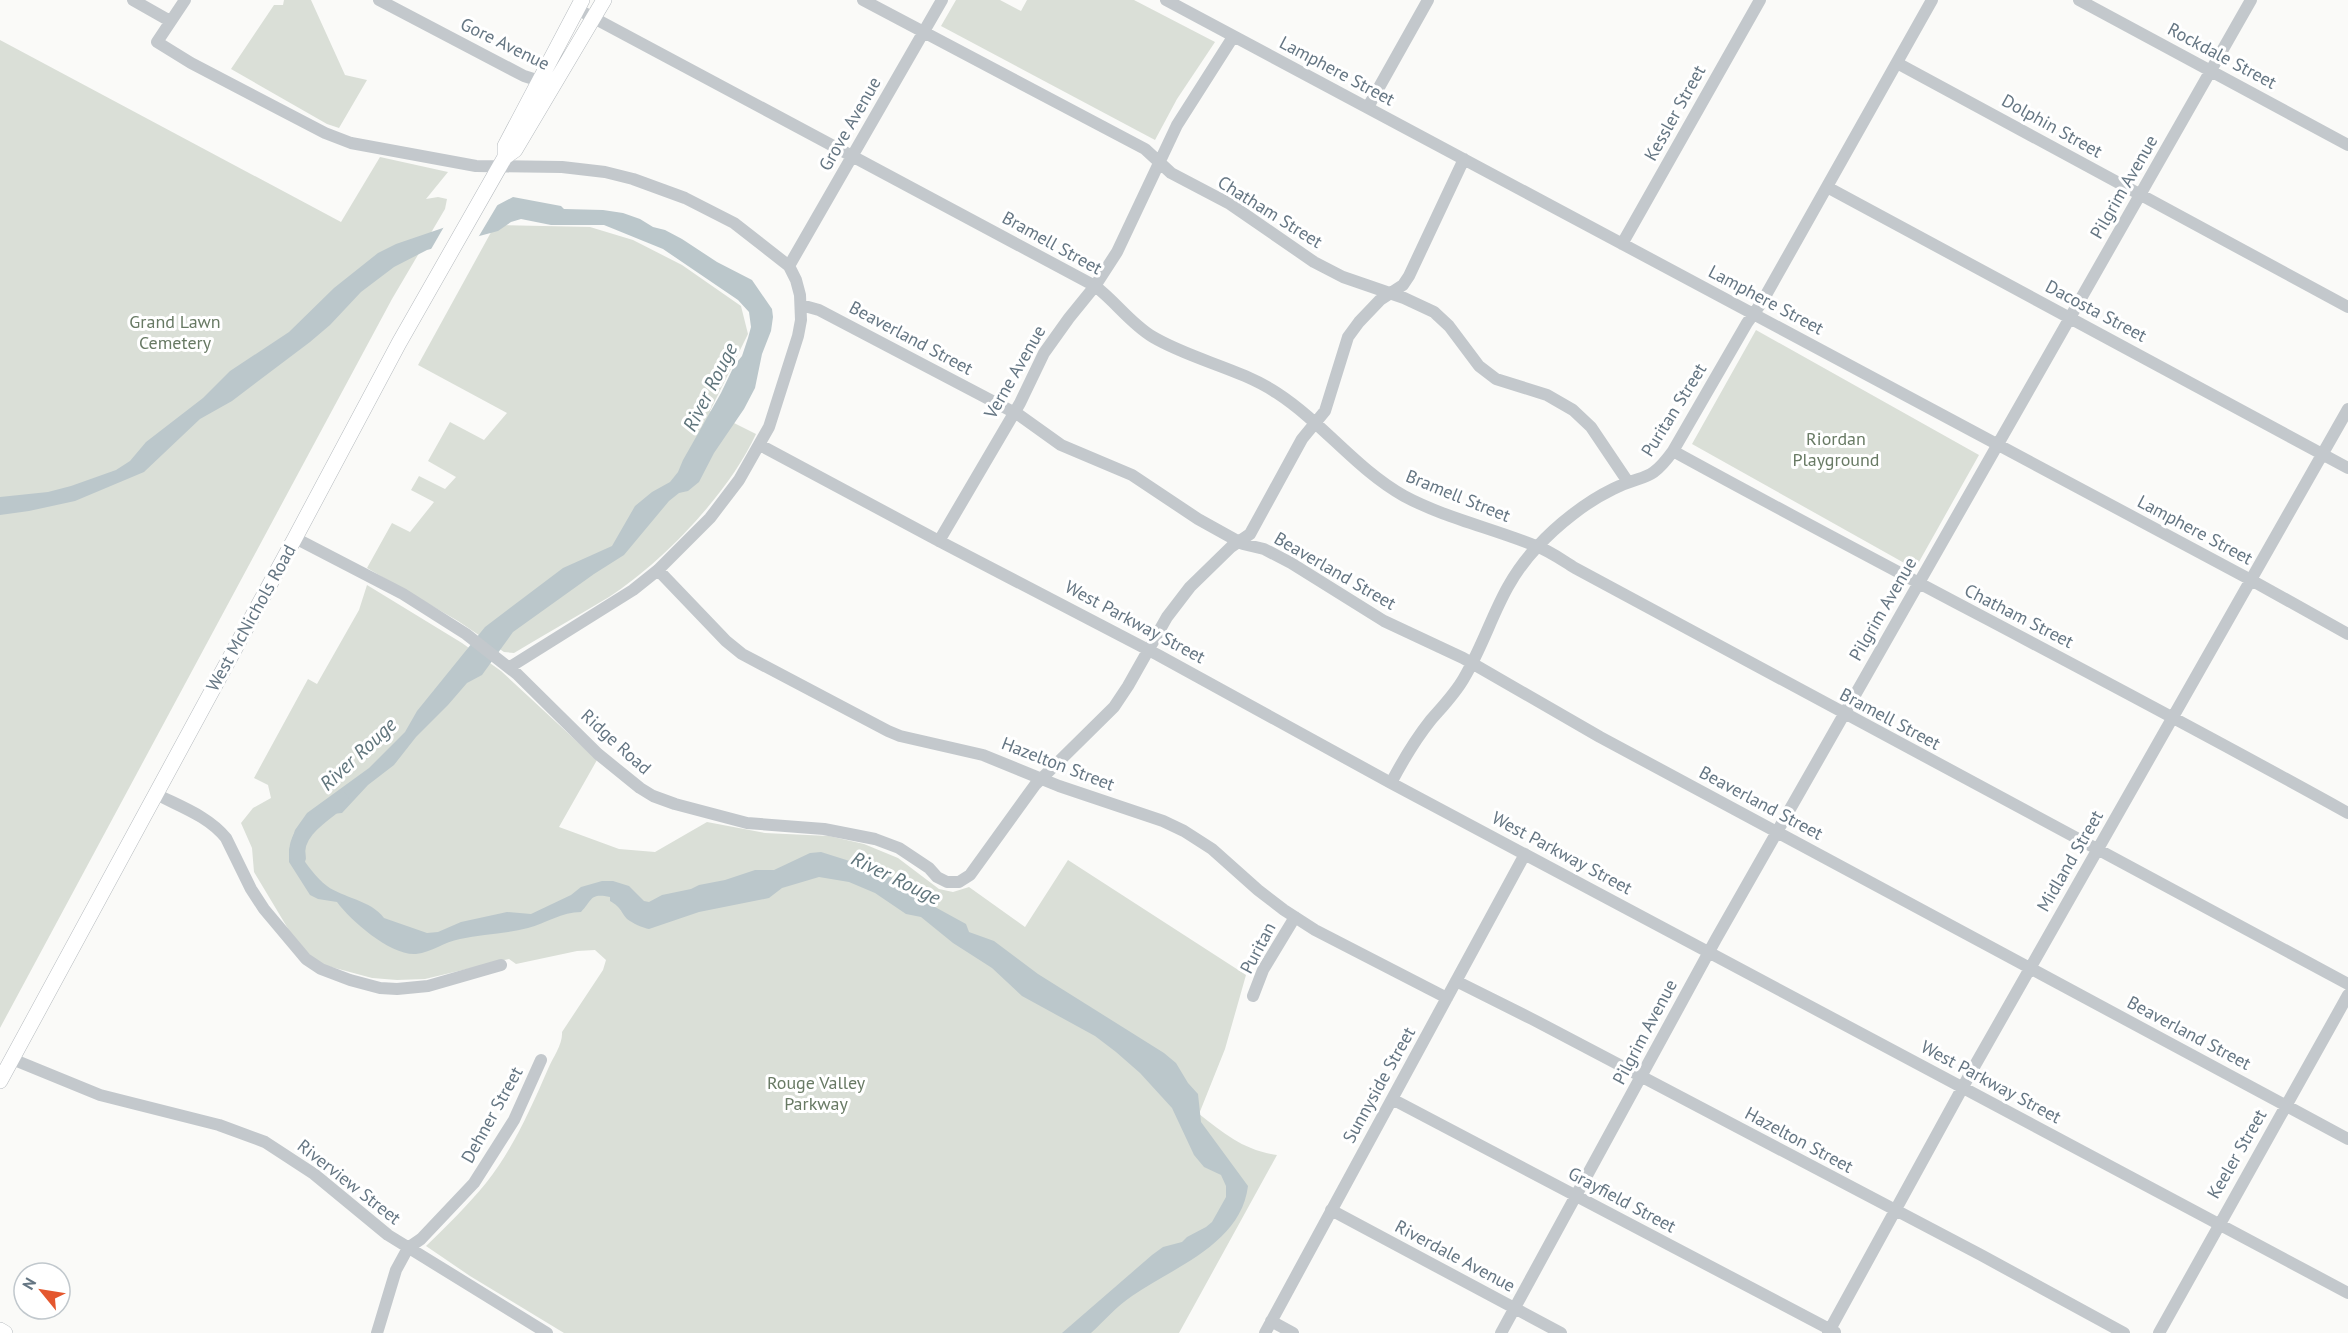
<svg xmlns="http://www.w3.org/2000/svg" width="2348" height="1333" viewBox="0 0 2348 1333" font-family="'PT Sans',sans-serif">
  <rect width="100%" height="100%" fill="#fafaf8"/>
  <path fill="#dadfd7" d="M284,0h27l34,75 22,5 -28,48 -12,-4 -96,-55 43,-64h9z
    M956,0h44l21,11 6,-11h107l81,42 -38,57 -22,41 -214,-114z
    M0,40l341,182 39,-65 68,15 -22,27 12,-2 9,2 -2,10 -53,90 -392,729z
    M495,225l95,2 43,13 49,25 59,41 7,28 -38,77 46,23c-27,59 -93,128 -147,163 -31,19 -64,37 -95,56l-10,-1 -46,-31 -91,-53 25,-45 18,9 24,-30 -23,-12 8,-14 26,13 11,-12 -28,-16 22,-39 34,18 23,-27 -89,-48z
    M1756,330l223,125 -64,114 -223,-125z
    M367,585l95,58 39,28 96,89 -38,67 60,22 36,3 52,-30 58,11 64,3 35,8 34,14 41,31 14,3 16,-5 56,40 43,-67 178,115 -21,74 -26,65c26,20 44,36 78,41l-98,178h-615l-94,-57 -44,-30c21,-20 42,-41 60,-63 27,-34 45,-75 62,-114 5,-12 15,-25 14,-37l41,-62 3,-10 -11,-10 -18,1 -61,13 -7,-5 -84,20 -28,1 -25,-2 -52,-14 -17,-15 -13,-17 -36,-60 -2,-24 -11,-25 12,-15 18,-10 -3,-13 -14,-7 54,-99 9,5 42,-74z"/>
  <path fill="#bbc7cb" d="M513,197l48,9 3,3 39,1 20,3 17,6 13,8 12,3 17,9 35,23 35,18 20,29 1,8 -2,14 -9,23 -7,34 -11,21 -30,44 -15,29 -11,9 -9,2 -10,8 -45,54 -30,19 -81,58 -31,43 -15,8 -19,22 -32,32 -22,28 -26,20 -26,28c-6,1 -8,0 -14,0 -22,-1 -30,23 -29,41 8,10 17,24 28,32 16,12 44,14 57,32l43,15 11,-1 23,-10 46,-10 24,2 40,-19 10,-8 21,-6h11l16,5 15,15 5,1 13,-7 29,-6 8,-4 26,-5 30,-10h19l36,-17 11,-1 57,18 23,13 34,24 31,17 3,8 25,9 44,33 126,79 12,10 12,20 10,11 3,28 47,64c-7,58 -74,81 -116,110 -16,11 -27,24 -41,37h-29l90,-78 11,-8 19,-5 5,-5 19,-10 6,-5 14,-25v-11l-5,-11 -17,-8 -10,-12 -22,-47 -32,-35 -24,-21 -21,-16 -73,-40 -30,-28 -39,-25 -32,-26 -15,-3 -31,-21 -26,-11 -30,-5 -37,11 -13,10 -70,14 -50,17c-6,-1 -17,-6 -22,-10 -7,-8 -5,-11 -17,-18v-4c-21,-4 -17,3 -29,15 -19,0 -35,11 -53,16 -23,6 -46,6 -68,11 -16,3 -28,13 -44,15 -25,2 -65,-33 -79,-52l-19,-3 -8,-4 -21,-33v-12l6,-20 12,-17 62,-45 36,-36 12,-21 68,-84 78,-59 49,-22 23,-40 17,-14 18,-10 8,-10 5,-12 38,-67 13,-27 8,-10 6,-18 3,-11 -2,-15 -11,-12 -75,-51 -59,-24h-53l-30,-6 -10,3 -13,9 -71,19 -33,17 -33,25 -31,33 -20,17 -78,59 -32,18 -56,53 -69,29 -46,10 -29,4v-18l48,-5 23,-6 45,-16 14,-9 16,-19 57,-44 27,-27 59,-39 45,-44 44,-35 18,-9 79,-27z"/>
  <path fill="#fafaf8" d="M501,199l-25,42 -46,10 15,-26 28,-11z"/>
  <g fill="none" stroke-linecap="round" stroke-linejoin="round">
    <path stroke="#bbc7cb" stroke-width="16" d="M298,858c-6,-26 26,-44 43,-58"/>
    <defs>
      <path id="major" d="M505,157v-11l77,-146
        M0,1081l295,-543 104,-195 106,-186 10,-7 89,-150
        M0,1330l5,3"/>
    </defs>
    <use href="#major" stroke="#b5babe" stroke-width="16"/>
    <path stroke="#c3c8cc" stroke-width="12" d="M133,0l37,21
      M185,0l-28,42 34,21 134,70 26,10 125,23 86,1 43,5 28,7 52,19 49,25 55,43 7,14 4,15 1,25 -3,16 -29,91 -30,53 -29,38 -52,52 -25,20 -123,77
      M379,0l145,76 22,7
      M863,0l282,149 26,24 59,31 84,58 29,15 61,21 30,14 15,14 30,40 17,13 51,16 26,15 18,17 37,55
      M1166,0l1085,580 97,54
      M2079,0l269,145
      M577,9l518,277c21,16 36,38 58,51 39,23 86,31 124,56 46,30 79,76 127,103 41,22 88,32 132,50 14,5 26,14 39,22l773,416
      M1897,63l451,244
      M1368,107l60,-107
      M1827,187l521,281
      M1622,244l138,-244
      M789,266l153,-266
      M801,305l18,5 200,105 42,30 71,30 66,44 45,25 21,5 27,14 93,58 79,37 137,79 748,402
      M760,445l179,96 219,114 233,128 957,510
      M1673,451c224,123 452,238 675,362
      M295,538l108,56 63,40 51,40 81,80 42,34 13,8 22,8 72,19 77,6 51,10 24,9 30,20 8,9 10,5h12l11,-7 65,-90 79,-78 14,-21 39,-69 23,-30 41,-40 19,-13 52,-95 23,-28 23,-74 11,-15 21,-22 23,-15 6,-9 55,-117
      M939,541l81,-138 24,-50 25,-35 26,-32 22,-34 60,-127 56,-88
      M658,570l68,71 16,13 146,77 12,5 83,19 76,31 104,35 21,10 28,18 46,41 26,20 31,20 132,68
      M1391,783c11,-21 24,-43 39,-62 12,-14 25,-27 34,-43 27,-46 34,-90 73,-131 20,-22 49,-45 76,-58 32,-16 36,-5 60,-38l74,-128 15,-21 170,-302
      M156,794c25,13 52,22 70,44l25,51 13,20 42,50 15,10 29,11 30,8 17,1 31,-3 73,-21
      M1456,981l76,38 449,236 143,78
      M1253,996l10,-26 32,-53
      M12,1059l88,36 119,30 46,17 49,32 74,61 159,98
      M1392,1099l443,233
      M1331,1210l230,123
      M1271,1321l22,12
      M377,1333l19,-63 12,-22 13,-9 53,-56 40,-63 27,-60
      M1265,1333l260,-479
      M1501,1333l215,-394 535,-939
      M1828,1333l142,-259 378,-665
      M2159,1333l189,-338"/>
    <use href="#major" stroke="#fff" stroke-width="15"/>
  </g>
  <g text-anchor="middle" stroke-width="6" stroke-linejoin="round" paint-order="stroke">
    <g font-size="18" fill="#657683" stroke="#fff">
      <text transform="translate(505 44) rotate(26)" y="6">Gore Avenue</text>
      <text transform="translate(2222 56) rotate(28)" y="6">Rockdale Street</text>
      <text transform="translate(1337 71) rotate(28)" y="6">Lamphere Street</text>
      <text transform="translate(1675 113) rotate(-61)" y="6">Kessler Street</text>
      <text transform="translate(850 124) rotate(-60)" y="6">Grove Avenue</text>
      <text transform="translate(2052 126) rotate(29)" y="6">Dolphin Street</text>
      <text transform="translate(2124 187) rotate(-60)" y="6">Pilgrim Avenue</text>
      <text transform="translate(1270 212) rotate(32)" y="6">Chatham Street</text>
      <text transform="translate(1052 243) rotate(29)" y="6">Bramell Street</text>
      <text transform="translate(1766 300) rotate(28)" y="6">Lamphere Street</text>
      <text transform="translate(2096 311) rotate(28)" y="6">Dacosta Street</text>
      <text transform="translate(911 338) rotate(28)" y="6">Beaverland Street</text>
      <text transform="translate(1015 372) rotate(-60)" y="6">Verne Avenue</text>
      <text transform="translate(1674 410) rotate(-58)" y="6">Puritan Street</text>
      <text transform="translate(1458 496) rotate(22)" y="6">Bramell Street</text>
      <text transform="translate(2195 530) rotate(28)" y="6">Lamphere Street</text>
      <text transform="translate(1335 571) rotate(30)" y="6">Beaverland Street</text>
      <text transform="translate(1883 609) rotate(-60)" y="6">Pilgrim Avenue</text>
      <text transform="translate(2019 616) rotate(27)" y="6">Chatham Street</text>
      <text transform="translate(251 618) rotate(-61)" y="6">West McNichols Road</text>
      <text transform="translate(1135 622) rotate(28)" y="6">West Parkway Street</text>
      <text transform="translate(1890 719) rotate(28)" y="6">Bramell Street</text>
      <text transform="translate(616 742) rotate(42)" y="6">Ridge Road</text>
      <text transform="translate(1058 764) rotate(21)" y="6">Hazelton Street</text>
      <text transform="translate(1761 803) rotate(28)" y="6">Beaverland Street</text>
      <text transform="translate(1562 853) rotate(28)" y="6">West Parkway Street</text>
      <text transform="translate(2070 861) rotate(-60)" y="6">Midland Street</text>
      <text transform="translate(1258 948) rotate(-62)" y="6">Puritan</text>
      <text transform="translate(1645 1032) rotate(-62)" y="6">Pilgrim Avenue</text>
      <text transform="translate(2189 1033) rotate(28)" y="6">Beaverland Street</text>
      <text transform="translate(1991 1082) rotate(28)" y="6">West Parkway Street</text>
      <text transform="translate(1379 1085) rotate(-61)" y="6">Sunnyside Street</text>
      <text transform="translate(492 1115) rotate(-61)" y="6">Dehner Street</text>
      <text transform="translate(1799 1140) rotate(28)" y="6">Hazelton Street</text>
      <text transform="translate(2237 1154) rotate(-60)" y="6">Keeler Street</text>
      <text transform="translate(349 1182) rotate(38)" y="6">Riverview Street</text>
      <text transform="translate(1622 1200) rotate(28)" y="6">Grayfield Street</text>
      <text transform="translate(1455 1256) rotate(28)" y="6">Riverdale Avenue</text>
    </g>
    <g font-size="18" fill="#687a64" stroke="#fff">
      <text x="175" y="328">Grand Lawn<tspan x="175" dy="21">Cemetery</tspan></text>
      <text x="1836" y="445">Riordan<tspan x="1836" dy="21">Playground</tspan></text>
      <text x="816" y="1089">Rouge Valley<tspan x="816" dy="21">Parkway</tspan></text>
    </g>
    <g font-size="20" font-style="italic" fill="#60757c" stroke="#fff">
      <text transform="translate(710 387) rotate(-63)" y="7">River Rouge</text>
      <text transform="translate(358 754) rotate(-43)" y="7">River Rouge</text>
      <text transform="translate(896 878) rotate(26)" y="7">River Rouge</text>
    </g>
  </g>
  <g transform="translate(42 1291) rotate(300)"><circle r="28" fill="#ffffff" stroke="#c1c8cd" stroke-width="1.5"/>
  <path d="M0-4.5L10 22L0 15L-10 22Z" fill="#e4572e"/>
  <text y="-9" font-size="16" font-weight="bold" text-anchor="middle" fill="#657683">N</text>
  </g>
</svg>
